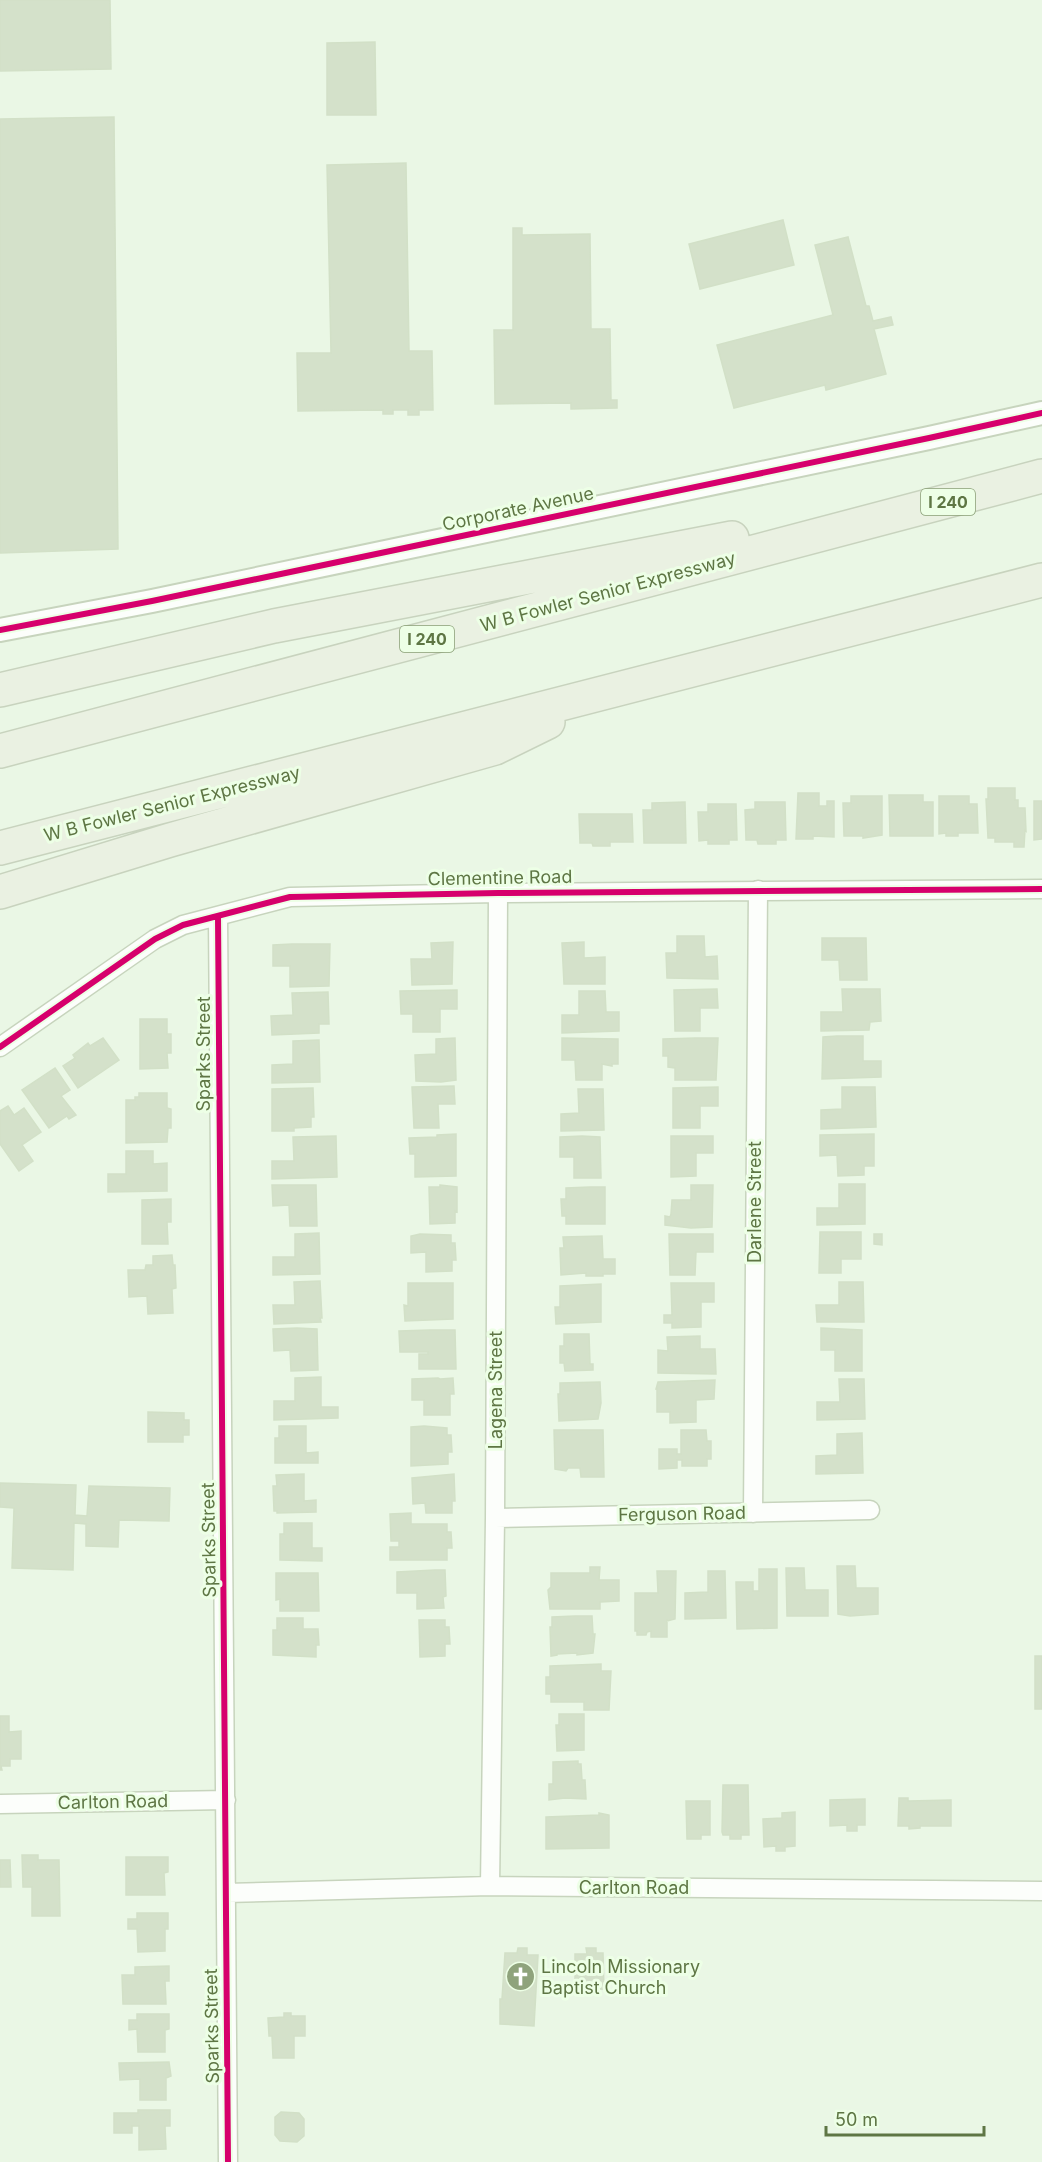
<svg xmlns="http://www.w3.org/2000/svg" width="1042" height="2162" viewBox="0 0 1042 2162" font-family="Inter,sans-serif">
  <rect width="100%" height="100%" fill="#eaf7e5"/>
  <path fill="#d4e1ca" stroke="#d2e0c7" stroke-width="1.5" d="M0,0h110l1,69 -111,2z
    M375,42l1,73h-49v-72z
    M114,117l4,432 -118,4v-434z
    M406,163l3,188h23l1,59h-14v5h-11v-5h-15v4h-10v-4l-85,1 -1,-58h34l-4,-188z
    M783,220l11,45 -94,24 -11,-45z
    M513,228h9v7l68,-1 1,95h19l1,71h6v8l-46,1v-6l-76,1 -1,-74h19z
    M848,237l18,69h3l4,15 18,-4 2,8 -19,4 12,45 -60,16 -1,-5 -91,23 -17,-63 116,-30 -18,-70z
    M988,788h27v12h3v8h7l1,23 -1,-1 -1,17h-10v-5h-19v-4h-7l-2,-39h2z
    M798,793h21v13h8v-5h7v36l-21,-1v3h-17z
    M889,795h34v7h10v34h-43z
    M851,796h31v39l-19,3v-2h-19l-1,-33h8z
    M939,796h30v8h8l1,29h-20v3h-12v-3l-7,1z
    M1034,801h8v38l-8,1z
    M685,802l1,41h-42l-1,-33h9v-7z
    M755,802h30l1,38h-10v4h-18l-1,-4h-11l-1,-30 10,-1z
    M708,804h28l1,36h-8v4h-21v-4l-9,1 -1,-29h10z
    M579,814h53l1,28h-23v4h-17l-1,-3h-12z
    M677,936h27l1,21 12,-1 1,23 -51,-1 -1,-25h11z
    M822,938h44l1,42h-27l-1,-20h-17z
    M453,942l-1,42 -40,1 -1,-26h21l-1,-16z
    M584,942v16l21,-1v27h-41l-2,-41z
    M292,944h38l-1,42 -39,1v-21h-17v-21z
    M717,989l1,19h-18v23h-25l-1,-41z
    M842,989h38l1,32 -11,1 -1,8 -48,1v-19h22z
    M457,990v19h-17v23h-27v-18h-12l-1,-23z
    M579,991h26l1,21h13v19l-57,2v-18h17z
    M328,992l1,32h-10v9l-47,2 -1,-19 22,-1 -1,-22z
    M140,1019h27v15h4v19h-4l1,15 -28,1z
    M837,1036h26v25h18v16l-59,2 1,-42z
    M103,1038l16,22 -41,28 -15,-22 12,-8 -2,-3 15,-12 2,3z
    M455,1038l1,42 -15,2 -25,-1 -1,-26 21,-1v-15z
    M562,1038l56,1v25h-6v2l-10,-2v16h-26l-1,-20h-13z
    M695,1038h23l-2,42h-41v-12l-7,-1v-11h-5v-17z
    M319,1040l1,42 -48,1v-18l21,-1v-23z
    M55,1068l15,22 -9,6 15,19 -7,4 -2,-3 -18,12 -27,-38z
    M454,1086l1,18h-17l1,24h-25l-2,-41z
    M718,1087v19h-18v22h-27v-40z
    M842,1087h33l1,40 -55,2v-19l21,-1z
    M313,1088l1,29h-3v10l-17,1v3h-22v-42z
    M578,1089h25l1,41 -43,1v-17l18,-1z
    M139,1093h28v15l4,1v19h-3l-1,14 -41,1v-43h9v-3h4z
    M8,1106l6,9 10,-7 17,24 -19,13 11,16 -14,10 -19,-27v-33z
    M456,1134v42l-41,1v-23h-5l-1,-16 28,-1v-2z
    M874,1134v32h-10v9l-26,1 -1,-21 -17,1v-21z
    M336,1136l1,41 -65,2v-18h22l-1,-24z
    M582,1136l18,1 1,41h-27v-21h-14v-20z
    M671,1136h42v17h-17v23l-25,1z
    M126,1151h27v13l14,-1v28l-59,1v-18h18z
    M839,1184h26v40l-48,1v-17h22z
    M272,1185h44l1,41h-27l-1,-21 -16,1z
    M440,1185l17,2v25l-2,-1v12l-25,1 -1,-37h11z
    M691,1185h22l-1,42 -21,1 -26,-3v-9l5,1 1,-3 1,-14h19z
    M590,1187h15v37h-39v-8h-4l-1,-17h5v-11z
    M171,1199v23h-4l1,22h-26v-44z
    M820,1232h41v27h-20v14h-22z
    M319,1233l1,41 -47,1v-18h22v-23z
    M420,1234l31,1v8h4l1,17h-4v11l-26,1v-20l-15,1v-17z
    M669,1234h44v18h-17l-1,23h-25z
    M874,1234h8v11l-8,-1z
    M602,1236l1,23h12v15h-12v2h-17v-3l-25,2 -1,-27h4l-1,-11z
    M172,1255l1,10h2l1,23 -4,1 1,24 -25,1 -1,-18 -18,1 -1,-27h17l1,-5h7v-9z
    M320,1281l2,37h-2l1,4 -47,2 -1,-19h22l-1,-23z
    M839,1282h24l1,40h-47l-1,-17h23z
    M408,1283h45v36l-48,2 -1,-16 4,1z
    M671,1283h43v19h-13v25l-29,1v-5h-8v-8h8z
    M601,1284v38l-45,2 -1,-17h5v-21z
    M297,1328l20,1 1,41 -27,1 -1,-21 -16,1 -1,-22z
    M821,1328l41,2v41h-27v-21h-14z
    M430,1330h25l1,39h-37v-15h9v-2h-28l-1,-21z
    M564,1334h25l1,30h3v6l-28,1 -1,-8h-4v-17h4z
    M700,1336v13h15l1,25 -58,-1v-23l10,1 -1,-14z
    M321,1377v30h17v11l-64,2v-19h21v-23z
    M438,1378l2,1 13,-1 1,16h-4v21h-26v-15h-12v-21z
    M839,1379h25l1,40 -48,1v-18h23z
    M715,1380l-1,19 -18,1v22l-26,1v-11h-13v-23h-1l2,-7z
    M600,1382l1,21 -3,16 -39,2 -1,-27h2v-11z
    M148,1412l36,1v7h5v15h-6v7h-35z
    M279,1426h27v27l12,-1v11h-43v-25h4z
    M424,1426l23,2v7h4l1,17h-4v12l-37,2v-39z
    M554,1430h49l1,47h-23l-1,-9h-12l-2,3 -11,-2z
    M681,1430h25l1,11h4v18h-4v7h-25v-6h-5v8l-18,1v-20h18v5h4z
    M862,1433l1,40 -47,1v-18l21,-1v-21z
    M304,1474v27l12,-1v12l-39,1v-2h-3l-1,-25h4l-1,-11z
    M454,1474l1,27h-3v12h-26l-1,-10 -12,1 -1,-26z
    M0,1483l76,2 -1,30 12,1 2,-30 81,2 -1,33 -50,-1 -1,27 -32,-1v-22l-12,-1 -1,47 -61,-2 2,-60 -14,-1z
    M411,1513v11h36v8h4l1,16h-5v12h-57v-13h9v-6h-8l-1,-27z
    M284,1523h28v25h10v13l-42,-1v-26h4z
    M837,1566h18l1,22h22v26l-28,2 -12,-2z
    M590,1567h10l-1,13h20v21l-19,1v7h-50l-2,-19 3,-3v-14h39z
    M786,1568h18l1,22h23v26h-41z
    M759,1569h18v59l-40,1 -1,-47h17v9h6z
    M435,1570h10l1,26 -3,1 1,11 -27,1v-16h-20v-21z
    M657,1571h19l-1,48 -8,2v-2v18h-16v-6l-4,1 -1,3h-9v-4h-2v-38h23z
    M708,1571h17l1,47 -41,1v-26l23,-1z
    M276,1573h42l1,38h-39v-12l-4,1z
    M575,1616h17l1,18h2l-2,19 -16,2v-2l-20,1v1l-6,1 -1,-29h2v-10z
    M277,1618h26v11h15l1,16h-3v12l-43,-2v-25h4z
    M419,1620h26v7h4l1,17h-5v12l-25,1z
    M1035,1656h7v53h-7z
    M601,1664v7h10l-2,39h-25v-8h-33v-8h-5v-17h4v-11z
    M559,1714h25v36l-27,1 -1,-26h3z
    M0,1716h9v16l12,-1v28h-11v7h-9l1,4h-2z
    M578,1761v3h3l1,16h3l1,19 -21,-1 -16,2v-16h4v-22z
    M723,1785h25l1,50h-8v4h-11v-4h-7l-1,-3z
    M899,1798h9v3l43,-1v26h-31v2l-11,1v-3h-11z
    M865,1799v26h-8v6h-10v-6l-17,1v-26z
    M686,1801h24v34h-9v4h-14z
    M795,1812v34l-10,1v4h-9v-5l-12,1 -1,-28 19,-1v-5z
    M599,1813l10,2v33l-63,1v-32l53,-2z
    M22,1855h16v5h21l1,56h-28v-29h-9z
    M126,1857h42v15l-4,1 1,22h-39z
    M0,1860h10l1,27h-11z
    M137,1913h31v16h-3v22l-27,1 -1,-23h-9v-10h9z
    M518,1948h9v7h11l-4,71 -34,-2v-25h2l3,-46h12z
    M586,1948h10v5h7l1,36 -20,1v-10h-9v-26h12z
    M169,1966v15h-4l1,23h-43l-1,-29h13v-8z
    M284,2013h7v3h14v20h-11v22h-21l-1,-22h-3l-1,-18 16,-1z
    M137,2014h32v15l-4,1v22h-27l-1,-23 -8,1v-10h8z
    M169,2062l2,14 -5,2v22h-26v-21l-20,1 -1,-17z
    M138,2110h32v16h-5l1,23 -27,1v-24h-7v7h-18v-20h24z
    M281,2112l18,1 5,6v17l-7,6 -17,-1 -5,-6v-18z"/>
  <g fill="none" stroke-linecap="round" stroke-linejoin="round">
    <defs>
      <path id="minor" d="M218,917l10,1245
        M0,1047l155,-108 28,-14 107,-28 208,-4 544,-4
        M753,1513l5,-623
        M495,1518l375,-8
        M0,1804l226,-4
        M490,1886l5,-368 3,-625
        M226,1893l264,-7 552,5"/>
      <path id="tertiary" d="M0,630l152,-29 777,-163 113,-25"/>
      <path id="motorway" d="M0,690l274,-64 458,-88
        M0,751l1042,-275
        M0,848l1042,-268
        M0,892l170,-52 325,-92 53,-26"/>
    </defs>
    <use href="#minor" stroke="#c7d4bd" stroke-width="21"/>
    <use href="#tertiary" stroke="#c7d4bd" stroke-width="26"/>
    <use href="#motorway" stroke="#c8d3be" stroke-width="36"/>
    <use href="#minor" stroke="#fcfefb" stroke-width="18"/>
    <use href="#tertiary" stroke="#fcfefb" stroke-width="22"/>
    <use href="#motorway" stroke="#eaf1e2" stroke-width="33"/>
    <defs>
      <path id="cycleway" d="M0,630l152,-29 777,-163 113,-25
        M218,917l10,1245
        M0,1047l155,-108 28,-14 107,-28 208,-4 544,-4"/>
    </defs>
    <use href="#cycleway" stroke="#edffe6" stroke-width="10"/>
    <use href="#cycleway" stroke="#d6006c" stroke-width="6"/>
  </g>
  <defs>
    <symbol id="church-disc" viewBox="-11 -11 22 22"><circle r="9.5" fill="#8fa37c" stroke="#edffe6"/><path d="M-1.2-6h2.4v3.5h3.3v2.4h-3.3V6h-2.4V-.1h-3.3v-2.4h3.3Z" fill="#fff"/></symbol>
  </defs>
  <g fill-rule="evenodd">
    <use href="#church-disc" x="504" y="1960" width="33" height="33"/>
  </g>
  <g text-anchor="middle" stroke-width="6" stroke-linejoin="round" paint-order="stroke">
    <g fill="#edffe6" stroke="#899f75" stroke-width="1.5">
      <rect x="921" y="489" width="54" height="26" rx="4.5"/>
      <rect x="400" y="626" width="54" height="26" rx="4.5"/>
    </g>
    <g font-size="16" font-weight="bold" fill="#5e7644">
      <text x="948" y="508">I 240</text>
      <text x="427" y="645">I 240</text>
    </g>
    <g font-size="18" fill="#5e7644" stroke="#edffe6">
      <text transform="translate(518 509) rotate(-12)" y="6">Corporate Avenue</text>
      <text transform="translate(608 592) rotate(-15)" y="6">W B Fowler Senior Expressway</text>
      <text transform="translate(172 804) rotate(-14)" y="6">W B Fowler Senior Expressway</text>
      <text transform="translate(500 878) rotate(-1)" y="6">Clementine Road</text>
      <text transform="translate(204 1054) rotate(-90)" y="6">Sparks Street</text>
      <text transform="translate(755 1202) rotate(-90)" y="6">Darlene Street</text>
      <text transform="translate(496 1390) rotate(-90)" y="6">Lagena Street</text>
      <text transform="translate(682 1514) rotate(-1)" y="6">Ferguson Road</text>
      <text transform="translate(209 1540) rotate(-91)" y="6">Sparks Street</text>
      <text transform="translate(113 1802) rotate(-1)" y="6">Carlton Road</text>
      <text x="634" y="1894">Carlton Road</text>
      <text transform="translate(212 2026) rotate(-91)" y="6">Sparks Street</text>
    </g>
    <g font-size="18" fill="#5e7644" stroke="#edffe6" text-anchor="start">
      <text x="541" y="1973">Lincoln Missionary<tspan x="541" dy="21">Baptist Church</tspan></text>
    </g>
  </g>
  <path d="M826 2126v9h158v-9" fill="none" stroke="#5e7644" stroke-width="3"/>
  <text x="835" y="2126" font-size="18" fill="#5e7644" stroke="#edffe6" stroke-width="4.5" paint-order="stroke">50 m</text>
</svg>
